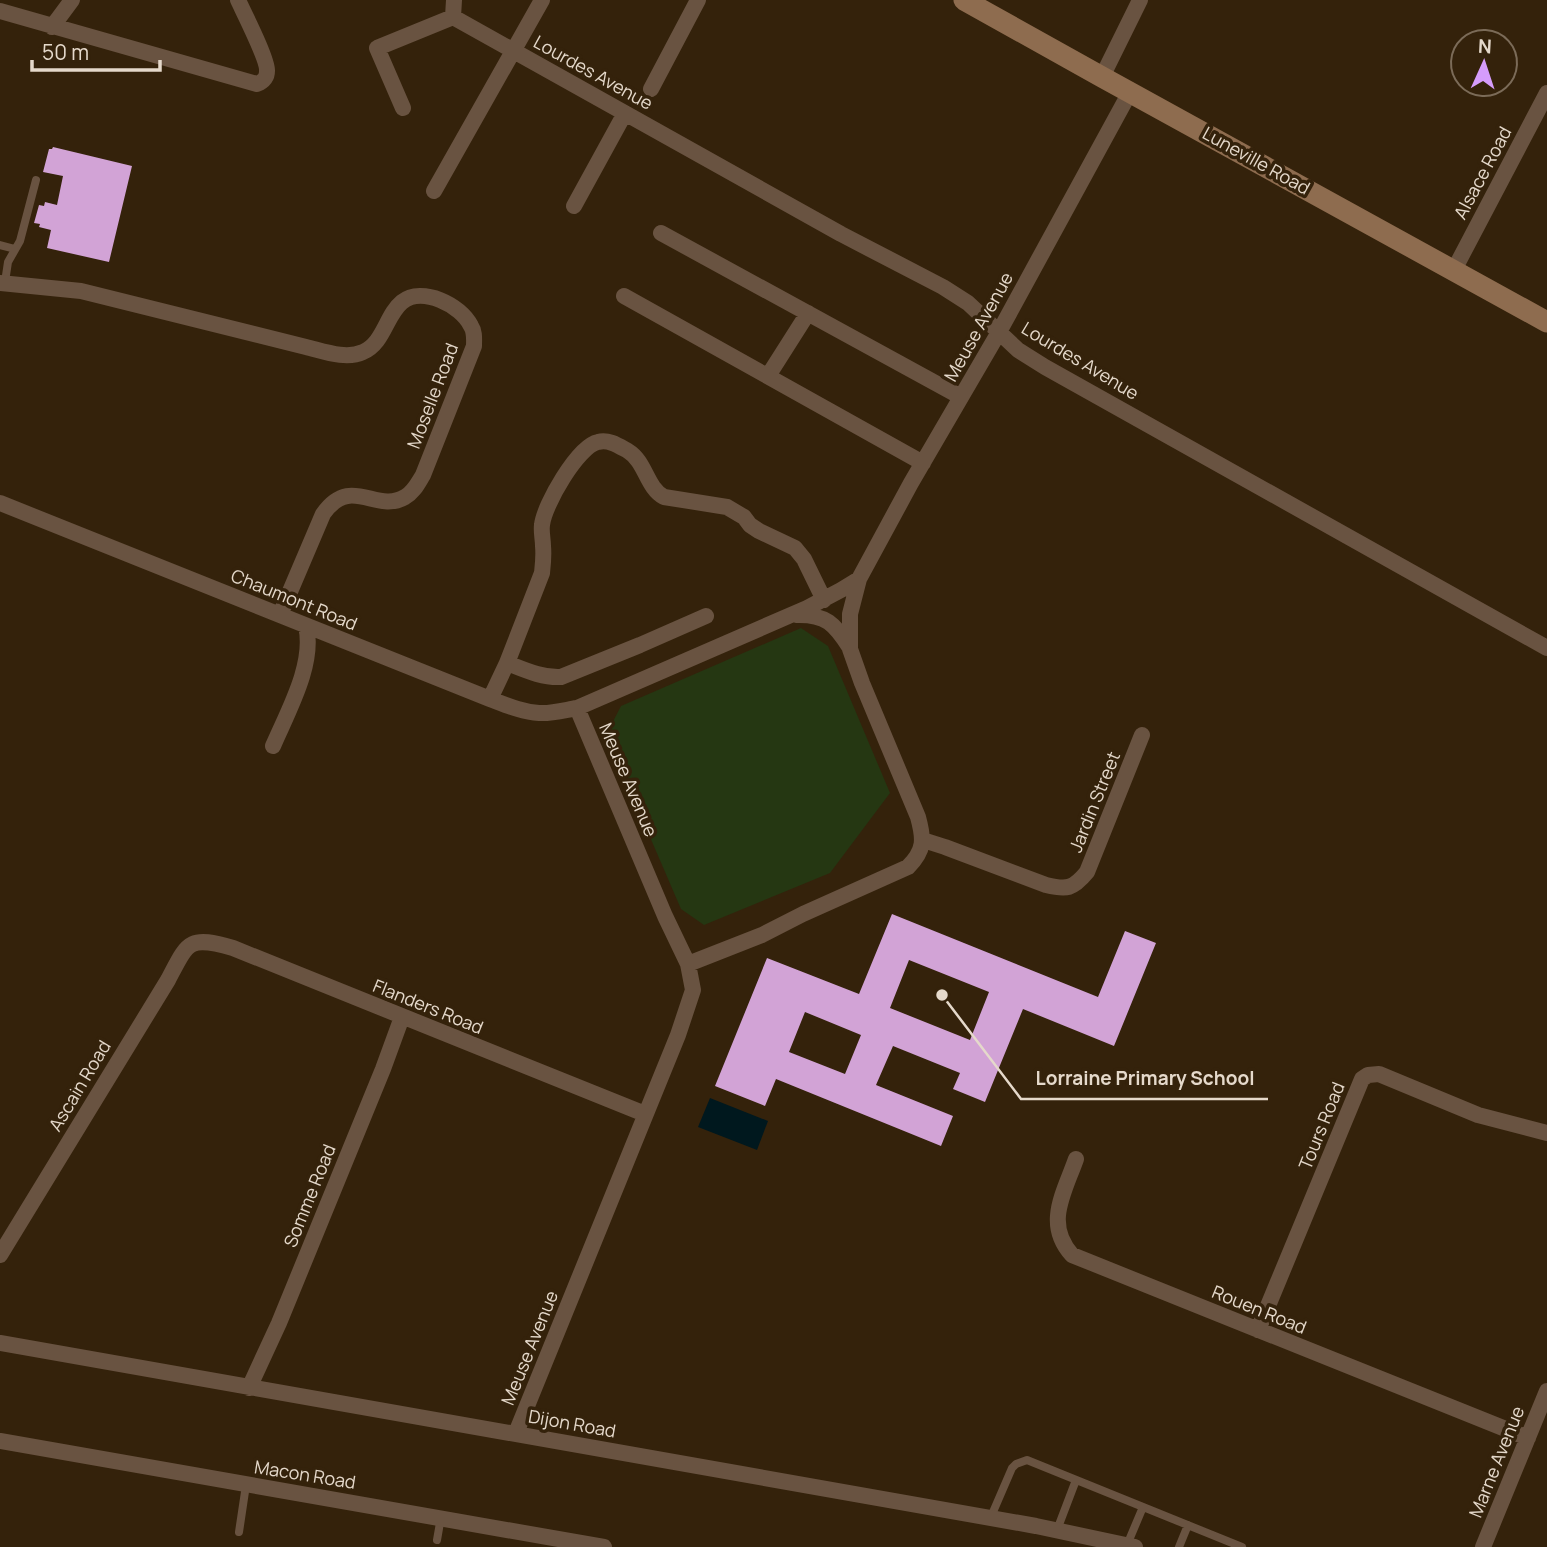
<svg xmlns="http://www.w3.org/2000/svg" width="1547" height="1547" viewBox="0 0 1547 1547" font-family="Manrope,sans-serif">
  <rect width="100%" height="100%" fill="#34220b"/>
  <path fill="#253712" d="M801,628l27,18 62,147 -60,80 -126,52 -23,-16 -75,-174 15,-29z"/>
  <path fill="#00181e" d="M710,1098l58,23 -11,29 -59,-23z"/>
  <path fill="#d2a3d6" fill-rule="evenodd" d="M53,147l79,19 -23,96 -62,-14 4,-18 -12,-3 1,-3 -6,-1 5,-18 5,1 1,-4 12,3 6,-29 -20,-4 6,-23h3z
    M892,914l206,83 27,-66 31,12 -42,103 -91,-37 -38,93 -32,-13 7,-16 -67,-27 -17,39 77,31 -12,30 -165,-67 -11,27 -50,-20 52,-128 92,36zM909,960l80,32 -19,48 -80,-32zM805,1012l56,23 -16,39 -56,-22z"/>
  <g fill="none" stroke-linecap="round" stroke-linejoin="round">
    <path stroke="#695341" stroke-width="8" d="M0,245l15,4
      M5,282l3,-20 12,-21 16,-61
      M990,1519l22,-51 4,-4 11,-4 215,87
      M1057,1530l19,-50
      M239,1532l7,-47
      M437,1540l4,-23
      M1127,1545l16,-38
      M1179,1547l9,-22"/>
    <path stroke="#695341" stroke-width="16" d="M0,11l257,73c7,-3 10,-6 10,-13 1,-11 -23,-58 -29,-71
      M453,17l388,217 102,53 25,16 50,47 27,17 502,281
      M52,27l20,-27
      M1102,77l38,-77
      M651,89l47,-89
      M403,108l-26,-60 76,-31 1,-17
      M434,191l108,-191
      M574,206l51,-93
      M661,233l300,164
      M1454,270l93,-177
      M0,283l81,8 225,56c17,4 40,13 57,5 21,-9 23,-37 39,-50 20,-16 59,3 69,24 4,6 3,13 3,20l-51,129c-5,8 -9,17 -18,22 -29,17 -54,-23 -82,17l-43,101
      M624,296l299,167
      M768,376l40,-63
      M0,503l490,196c16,6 32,13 49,14 12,1 26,-3 38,-5l230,-100 34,-18 18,-11
      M796,615c30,-1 39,9 54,33
      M507,663c18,7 35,15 54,14l79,-32 66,-29
      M490,699l17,-36 35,-90c1,-9 2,-17 1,-27 0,-7 -2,-14 -1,-21 2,-20 36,-79 56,-83 11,-3 21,4 30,9 18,11 18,36 36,46l63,10 17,10 6,8 9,6 36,17 9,11 20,41
      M273,746c15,-35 42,-82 33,-120
      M923,840l22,7 101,38c21,5 27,4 41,-13l55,-137
      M688,964l74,-29 41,-21 105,-47c17,-17 16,-28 10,-50l-56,-134 -12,-34v-35l9,-35 52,-96 88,-151 131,-240
      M1076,1159c-12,34 -32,65 -4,96l456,183
      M0,1255l168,-275c20,-38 20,-45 65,-32l412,166
      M1258,1330l104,-251 6,-4 11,-1 99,41 69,18
      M0,1343l1036,183 99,21
      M249,1388l30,-65 104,-254 19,-52
      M516,1433l162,-398 15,-45 -5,-26 -23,-48 -88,-208
      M0,1441l604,106
      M1483,1547l64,-156"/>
    <path stroke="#8e6c4f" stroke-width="21" d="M964,0l138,77 445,245"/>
  </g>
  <g text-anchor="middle" stroke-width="7" stroke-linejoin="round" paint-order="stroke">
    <g font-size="18" fill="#e5d9cb" stroke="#34220b">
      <text transform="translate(593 73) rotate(29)" y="6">Lourdes Avenue</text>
      <text transform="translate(1256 161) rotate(29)" y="6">Luneville Road</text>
      <text transform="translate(1483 173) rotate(-62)" y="6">Alsace Road</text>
      <text transform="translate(979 327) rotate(-61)" y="6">Meuse Avenue</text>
      <text transform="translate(1080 361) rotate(31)" y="6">Lourdes Avenue</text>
      <text transform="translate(433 396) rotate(-69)" y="6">Moselle Road</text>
      <text transform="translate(294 600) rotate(22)" y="6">Chaumont Road</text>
      <text transform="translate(628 780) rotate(67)" y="6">Meuse Avenue</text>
      <text transform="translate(1095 802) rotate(-68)" y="6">Jardin Street</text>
      <text transform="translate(428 1007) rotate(22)" y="6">Flanders Road</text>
      <text transform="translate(80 1086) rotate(-59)" y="6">Ascain Road</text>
      <text transform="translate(1322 1126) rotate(-68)" y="6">Tours Road</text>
      <text transform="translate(310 1196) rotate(-68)" y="6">Somme Road</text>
      <text transform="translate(1259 1310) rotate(22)" y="6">Rouen Road</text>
      <text transform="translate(530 1348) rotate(-68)" y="6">Meuse Avenue</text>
      <text transform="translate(572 1424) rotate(10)" y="6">Dijon Road</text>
      <text transform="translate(1497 1462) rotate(-68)" y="6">Marne Avenue</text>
      <text transform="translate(305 1475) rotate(9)" y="6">Macon Road</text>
    </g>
  </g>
  <path fill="none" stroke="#e5d9cb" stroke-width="2.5" d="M942 995L1021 1099H1268"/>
  <circle fill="#e5d9cb" stroke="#34220b" stroke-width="2.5" cx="942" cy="995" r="7"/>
  <g font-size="19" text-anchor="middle" font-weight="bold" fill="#e5d9cb" stroke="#34220b" stroke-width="7" stroke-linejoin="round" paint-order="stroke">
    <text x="1145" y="1085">Lorraine Primary School</text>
  </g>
  <g transform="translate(1484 63) rotate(3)"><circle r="33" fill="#34220b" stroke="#7b6b58" stroke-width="2"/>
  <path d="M0-5L12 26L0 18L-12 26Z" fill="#d59cfb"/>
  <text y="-10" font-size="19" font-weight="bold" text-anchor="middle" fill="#e5d9cb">N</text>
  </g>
  <path d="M32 60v10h128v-10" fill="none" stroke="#e5d9cb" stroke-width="3.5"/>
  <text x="42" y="60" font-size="21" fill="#e5d9cb" stroke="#34220b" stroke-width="5" paint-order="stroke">50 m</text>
</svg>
